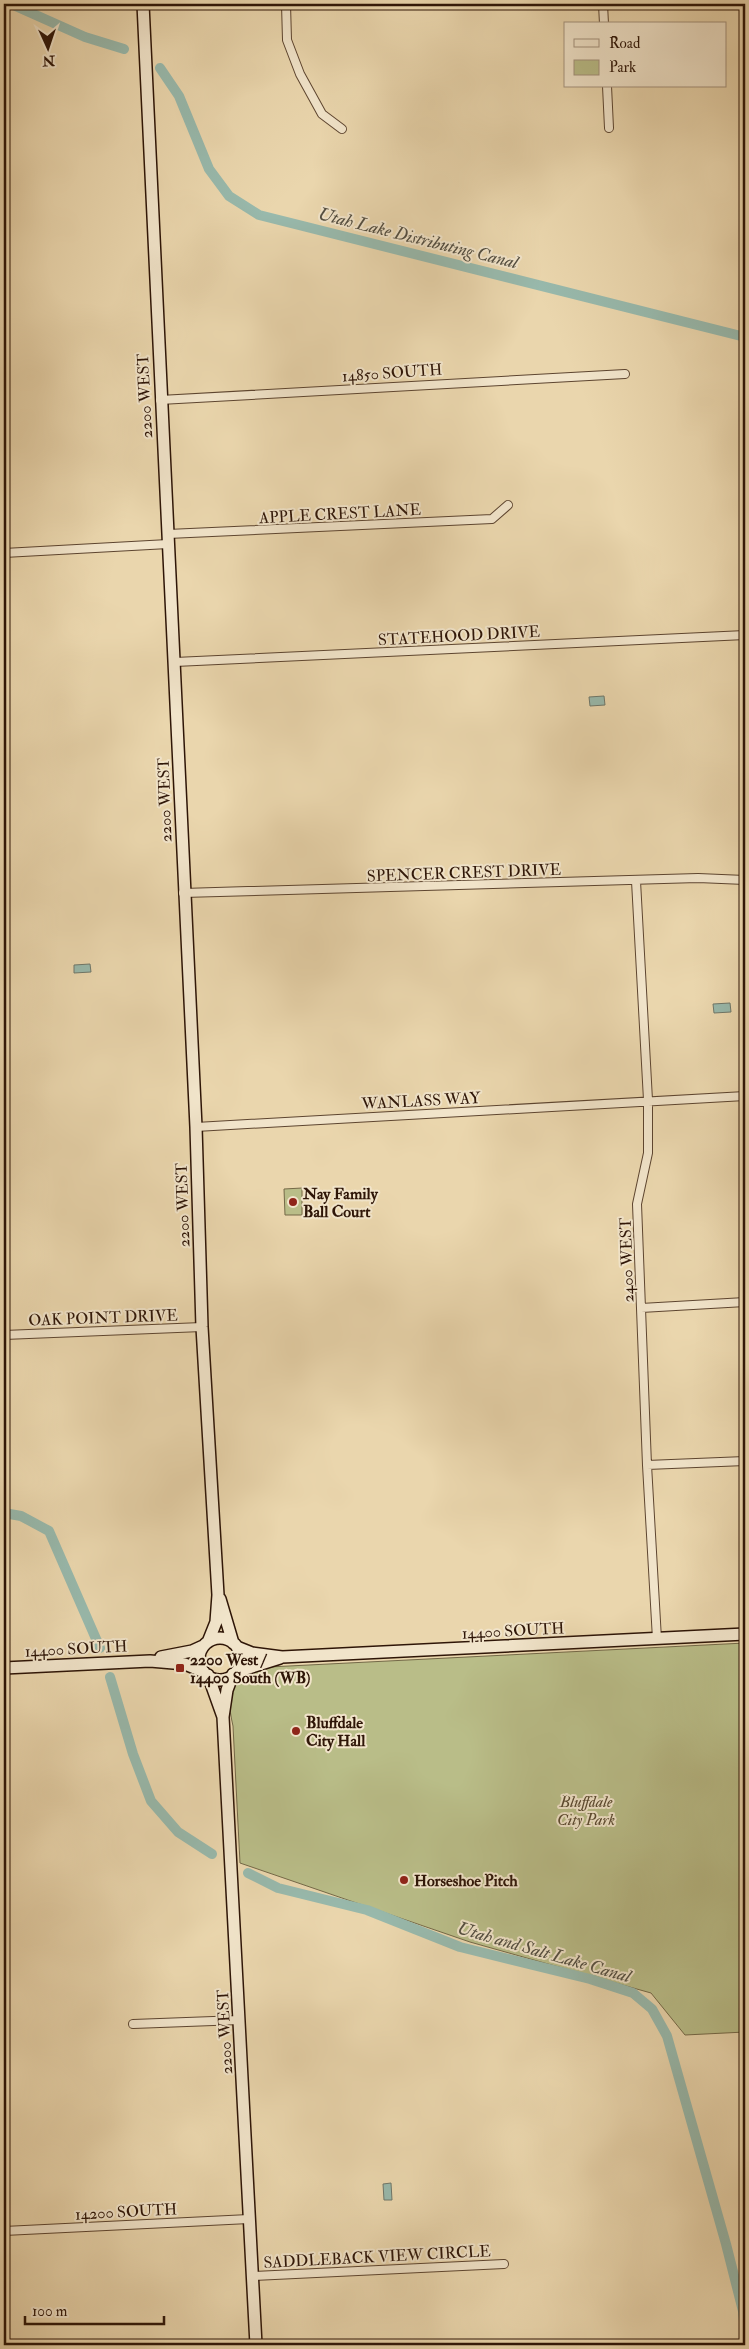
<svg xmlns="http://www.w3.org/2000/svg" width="749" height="2349" viewBox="0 0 749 2349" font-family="'IM FELL Double Pica',serif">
  <rect width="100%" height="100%" fill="#ead6ad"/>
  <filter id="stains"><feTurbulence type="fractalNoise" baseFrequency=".004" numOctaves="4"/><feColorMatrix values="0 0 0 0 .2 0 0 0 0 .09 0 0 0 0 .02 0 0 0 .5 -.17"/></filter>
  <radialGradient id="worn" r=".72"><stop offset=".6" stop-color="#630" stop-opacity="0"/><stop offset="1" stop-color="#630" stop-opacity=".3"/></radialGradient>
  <path fill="#b9bd88" stroke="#746948" d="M302,1188v27h-17l-1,-26z
    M745,1643v389l-60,3 -34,-42 -181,-51 -230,-79 -7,-137c-9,-39 0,-47 36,-59z"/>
  <path fill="#98b9ac" stroke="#6e776a" d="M604,696l1,9 -15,1 -1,-9z
    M90,964l1,8 -17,1v-8z
    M730,1003l1,9 -17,1 -1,-9z
    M391,2183l1,17h-8l-1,-16z"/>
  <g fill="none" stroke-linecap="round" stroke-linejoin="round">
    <path stroke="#98b9ac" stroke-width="10" d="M11,4l74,33 39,12
      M160,68l19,28 30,73 20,27 30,19 486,122
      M4,1513l17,3 28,15 51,117
      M110,1677l23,77 18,47 27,31 34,22
      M248,1873l30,15 89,22 93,37 130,32 43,14 19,16 15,27 59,208 17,67 2,20"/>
    <defs>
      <path id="street" d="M286,4l1,36 13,34 22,40 20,15
        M603,4l1,20
        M607,86l2,42
        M160,400l465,-26
        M168,534l324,-15 16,-14
        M4,553l164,-9
        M175,662l570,-27
        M636,881l12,219v53l-11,51 10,261 10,174
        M183,893l515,-15 47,2
        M196,1127l549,-31
        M641,1308l104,-6
        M4,1335l198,-8
        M647,1465l98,-4
        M133,2024l107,-4
        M4,2231l245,-12
        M252,2276l252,-12"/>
      <path id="secondary" d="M143,4l53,1123 6,200 16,268 -2,27 -8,20
        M220,1599l13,44
        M199 1659a21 21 0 1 1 42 0a21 21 0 1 1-42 0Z
        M237,1647l15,6 30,4 463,-23
        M161,1657l31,-6 11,-5
        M4,1668l146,-7 35,3 19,8
        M236,1672l44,-14
        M233,1674l-6,16 -4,27 33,628
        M208,1675l15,42"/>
    </defs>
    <use href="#street" stroke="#5d4530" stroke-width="10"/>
    <use href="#secondary" stroke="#2e1507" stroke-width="14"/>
    <use href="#street" stroke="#f1e4ca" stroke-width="8"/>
    <use href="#secondary" stroke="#f1e4ca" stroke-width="11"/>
  </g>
  <g fill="#8f2418" stroke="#f1e4ca" stroke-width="2">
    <circle cx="293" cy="1202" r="5"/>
    <rect x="175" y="1663" width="10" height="10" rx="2.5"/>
    <circle cx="296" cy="1731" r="5"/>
    <circle cx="404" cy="1880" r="5"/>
  </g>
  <g text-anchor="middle" stroke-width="4" stroke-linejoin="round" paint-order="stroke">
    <g font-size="16" fill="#2e1507" stroke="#f1e4ca">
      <text transform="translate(392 372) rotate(-4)" y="6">14850 SOUTH</text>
      <text transform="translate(144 396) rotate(-93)" y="6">2200 WEST</text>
      <text transform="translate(340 513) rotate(-3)" y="6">APPLE CREST LANE</text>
      <text transform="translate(459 635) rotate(-3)" y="6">STATEHOOD DRIVE</text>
      <text transform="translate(164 800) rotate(-92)" y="6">2200 WEST</text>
      <text transform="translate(464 872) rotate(-2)" y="6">SPENCER CREST DRIVE</text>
      <text transform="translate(421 1100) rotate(-3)" y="6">WANLASS WAY</text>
      <text transform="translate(182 1205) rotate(-92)" y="6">2200 WEST</text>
      <text transform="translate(626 1260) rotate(-92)" y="6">2400 WEST</text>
      <text transform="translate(103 1317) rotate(-2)" y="6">OAK POINT DRIVE</text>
      <text transform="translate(513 1630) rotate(-3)" y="6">14400 SOUTH</text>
      <text transform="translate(76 1648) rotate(-3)" y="6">14400 SOUTH</text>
      <text transform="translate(224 2032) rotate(-93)" y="6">2200 WEST</text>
      <text transform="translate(126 2211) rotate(-3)" y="6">14200 SOUTH</text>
      <text transform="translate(377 2256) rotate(-3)" y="6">SADDLEBACK VIEW CIRCLE</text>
    </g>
    <g font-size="16" font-weight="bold" fill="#2e1507" stroke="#f1e4ca" text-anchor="start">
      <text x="303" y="1199">Nay Family<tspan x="303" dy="18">Ball Court</tspan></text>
      <text x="190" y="1665">2200 West /<tspan x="190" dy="18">14400 South (WB)</tspan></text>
      <text x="306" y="1728">Bluffdale<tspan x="306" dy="18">City Hall</tspan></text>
      <text x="414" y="1886">Horseshoe Pitch</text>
    </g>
    <g font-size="16" font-style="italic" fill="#58472e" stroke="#f1e4ca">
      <text x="586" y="1807">Bluffdale<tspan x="586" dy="18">City Park</tspan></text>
    </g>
    <g font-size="18" font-style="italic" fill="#534e41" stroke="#f1e4ca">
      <text transform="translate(418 238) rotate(14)" y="6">Utah Lake Distributing Canal</text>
      <text transform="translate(544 1952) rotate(16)" y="6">Utah and Salt Lake Canal</text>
    </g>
  </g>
  <rect width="749" height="2349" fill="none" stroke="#ead6ad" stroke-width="20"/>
  <rect x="5" y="5" width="739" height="2339" fill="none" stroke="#2e1507" stroke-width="2.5"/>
  <rect x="10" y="10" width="729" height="2329" fill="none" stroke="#2e1507"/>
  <rect x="564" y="22" width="162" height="65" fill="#f1e4ca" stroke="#a3917c"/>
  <rect x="574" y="39" width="25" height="8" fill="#f1e4ca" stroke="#a3917c"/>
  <text x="609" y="48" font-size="15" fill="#2e1507">Road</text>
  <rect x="574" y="60" width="25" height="15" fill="#b9bd88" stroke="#a3917c"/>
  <text x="609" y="72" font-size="15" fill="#2e1507">Park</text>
  <g transform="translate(48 48) rotate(177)" stroke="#f1e4ca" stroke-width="4" paint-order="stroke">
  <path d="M0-4L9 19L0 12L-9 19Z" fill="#2e1507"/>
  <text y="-8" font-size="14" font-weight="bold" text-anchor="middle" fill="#2e1507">N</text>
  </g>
  <path d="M25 2316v8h139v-8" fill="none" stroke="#2e1507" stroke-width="2.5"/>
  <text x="32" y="2316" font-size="15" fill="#2e1507" stroke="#f1e4ca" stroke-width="4" paint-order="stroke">100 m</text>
  <rect width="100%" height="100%" filter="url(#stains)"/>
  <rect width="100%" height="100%" fill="url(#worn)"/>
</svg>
